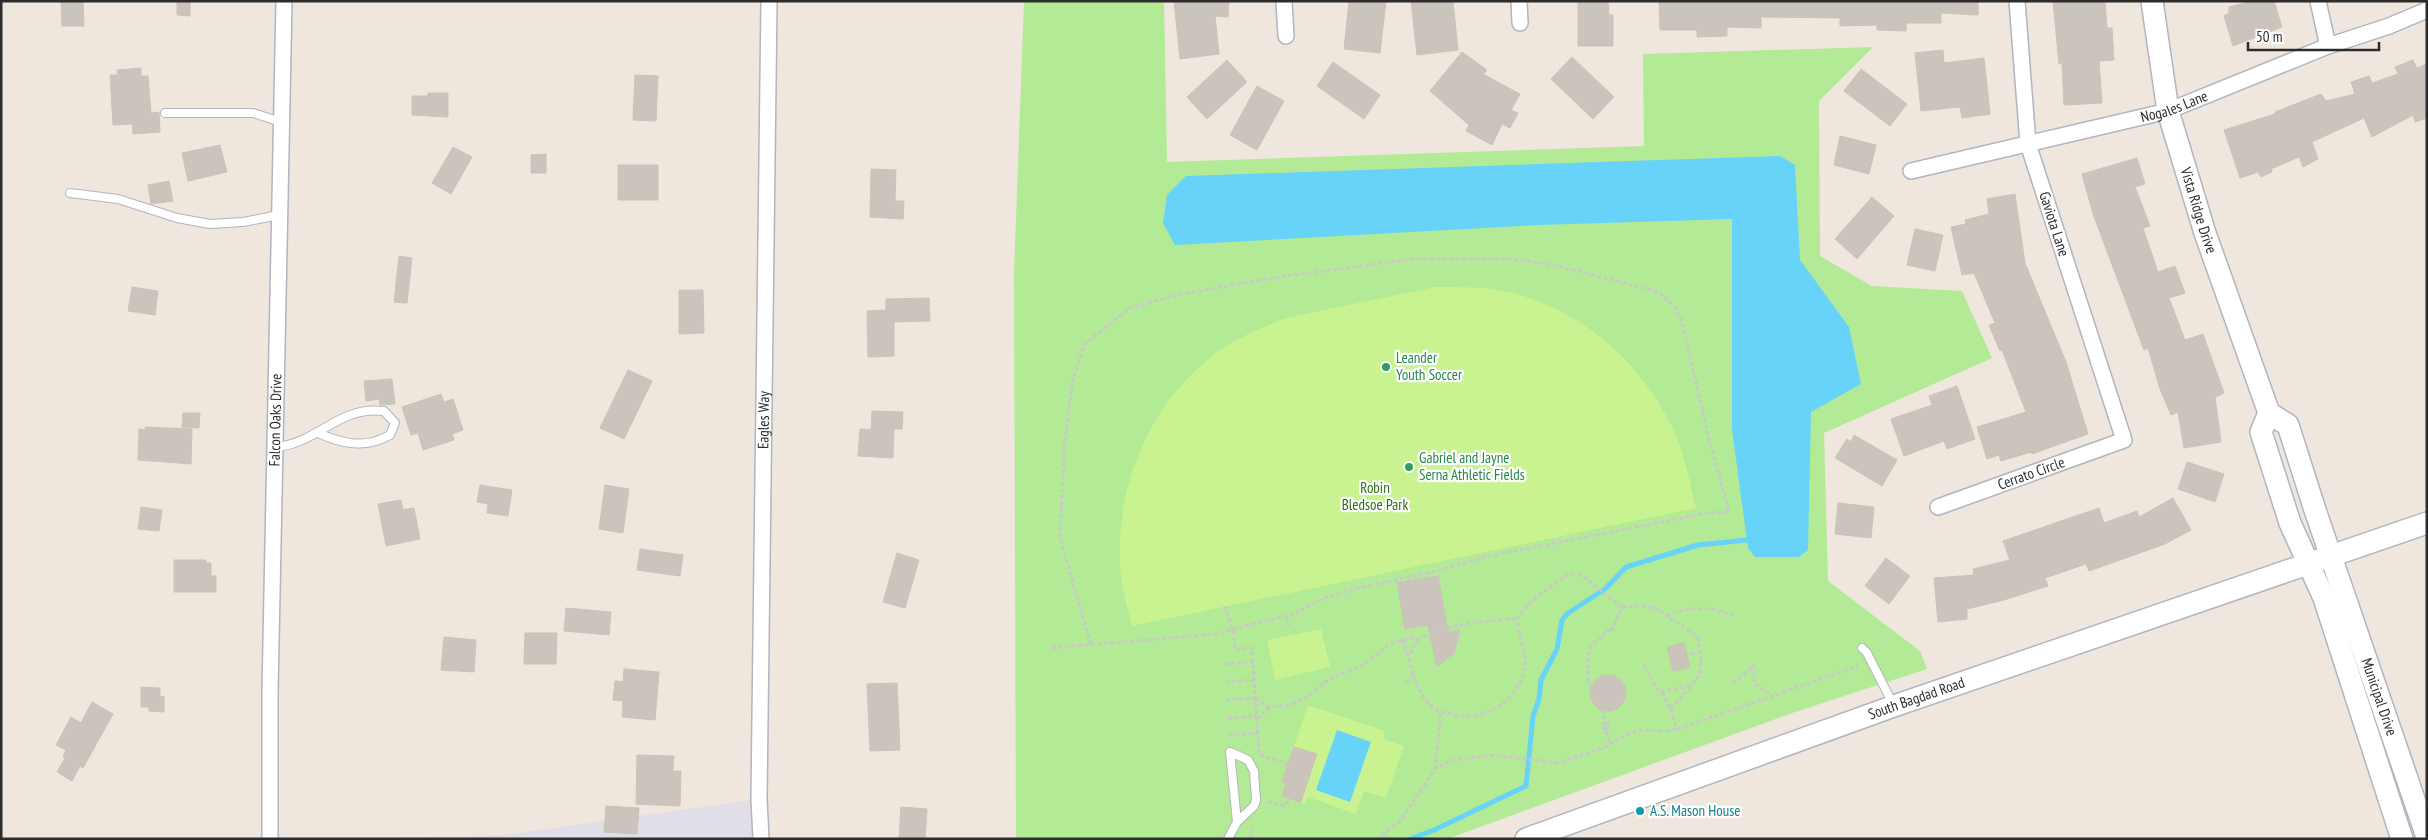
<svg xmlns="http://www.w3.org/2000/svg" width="2428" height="840" viewBox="0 0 2428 840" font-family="'PT Sans Narrow',sans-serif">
  <rect width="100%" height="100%" fill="#efe7dd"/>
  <path fill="#e1dee7" d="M759,799l2,40h-415l158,-4z"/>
  <path fill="#b2ea95" d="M1024,1h140l3,161 477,-16 -1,-92 230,-7 -54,54 1,155 52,30 90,5 30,67 -168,75 4,148 92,70 7,18 -132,43 -348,127h-431l-2,-565z"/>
  <path fill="#c9f290" d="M1435,287c19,0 38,0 57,2 83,12 153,73 185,149 9,22 13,47 19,70l-564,118c-5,-20 -11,-40 -12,-60 -5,-86 34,-173 108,-221 18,-11 39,-20 58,-27z
    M1321,629l9,38 -55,13 -8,-40z
    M1308,705l77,26 -2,8 21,7 -18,52 -22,-7 -8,23 -48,-17 -3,7 -23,-8 4,-13 -4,-2z"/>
  <path fill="#68d3f9" d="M1780,156l15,9 5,95 49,67 12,57 -50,28 -3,138 -9,7h-44l-7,-9 -16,-118v-211l-193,6 -364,20 -12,-22 4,-28 19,-19z
    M1337,730l34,12 -21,60 -34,-12z"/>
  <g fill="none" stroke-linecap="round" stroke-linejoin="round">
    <path stroke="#68d3f9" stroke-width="5" d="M1410,839l24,-9 92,-44 7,-70 6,-17 2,-19 16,-31 5,-29 6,-7 37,-24 21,-22 72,-22 49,-5"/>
  </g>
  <path fill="#cac4bd" stroke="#cbc3b7" d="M61,1h22l1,25h-22z
    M177,1h13v15l-13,-1z
    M1174,1h55l-1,16 -13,-1 4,38 -39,5z
    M1349,1h37l-6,52 -36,-4z
    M1411,1h42l5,49 -41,5z
    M1578,1h30l1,14h4v31h-35z
    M1659,1h319v14l-37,-2v10h-35v8l-29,-1v-5l-37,1v-8l-79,-1v11l-34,-1v9l-30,1v-7h-37z
    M2053,1h52l2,27h5l2,32 -15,1 3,42 -38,2 -2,-42 -3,1z
    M2253,1h21l8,26 -49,19 -9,-30 5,-3v-6z
    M1943,50l1,13 40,-5 6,56 -28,4 -2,-11 -39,4 -6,-58z
    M1462,52l25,18 -4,4 37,20 -9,16 7,3 -8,15 -8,-4 -10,21 -26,-14 3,-6 -39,-34z
    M1572,57l42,40 -21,22 -42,-40z
    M1227,60l20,22 -40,37 -20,-22z
    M2413,60l4,8 10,-4v54l-12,4 -2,-7 -41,22 -8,-19 -52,24 6,17 -15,8 -4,-10 -28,12 1,3 -11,5 -3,-5 -18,6 -16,-48 51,-16v-2l46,-18 5,7 29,-7 -4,-12 18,-6 3,7 26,-9 -3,-7z
    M1333,62l47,33 -16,24 -47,-33z
    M141,68v8h7l3,37 8,-1 1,20 -27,2 -1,-10 -19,1 -3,-50h8l-1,-5z
    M1861,69l46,35 -17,22 -46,-35z
    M635,75l23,1 -2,45 -23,-1z
    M1257,86l27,15 -27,49 -27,-15z
    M428,93h20v24l-36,-2v-19h16z
    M1840,136l36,9 -7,29 -35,-9z
    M220,145l7,27 -39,9 -6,-28z
    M453,147l19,10 -21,37 -19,-11z
    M546,154v19h-15v-18z
    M2137,158l8,26 -10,3 15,39 -7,2 15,44 17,-6 10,27 -16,5 16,42 18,-6 21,59 -9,4 6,45 -37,6 -6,-36 -7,3 -11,-26 -12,-41 -4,2 -51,-136 -11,-40z
    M618,165h40v35h-40z
    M871,169l25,1 -1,31h9l-1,18 -33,-2z
    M169,181l4,20 -22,3 -3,-19z
    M2015,194l10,69 41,99 22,72 -56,20 -1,-2 -30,9 -2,-6 -12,4 -10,-32 49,-15 -24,-62 -2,1 -11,-26 6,-2 -21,-50 -12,2 -11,-48 15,-3 -1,-4 24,-6 -2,-15z
    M1872,197l22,19 -37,43 -22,-20z
    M1915,229l28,6 -8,36 -28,-6z
    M399,256l13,2 -5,45 -13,-1z
    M132,287l26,4 -3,24 -27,-4z
    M679,290h24l1,43 -25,1z
    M929,298l1,23 -36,1v34l-26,1 -1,-46 19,-1v-11z
    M628,370l24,11 -28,58 -24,-11z
    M392,379l3,25 -15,1 -1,-6 -13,2 -2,-20z
    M1957,386l18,53 -28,10 -3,-8 -40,15 -13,-37 41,-14 -3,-9z
    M441,394l3,8 9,-3 10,31 -11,4 2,6 -31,10 -5,-17 -7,2 -9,-28z
    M872,411l31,1 -1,17h-8l-1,29 -35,-2 2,-27 11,1z
    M183,413h17l-1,15 -17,-1z
    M145,427l47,2 -1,35 -53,-4 1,-31 6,1z
    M1854,435l43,25 -15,26 -47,-28 12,-19 4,3z
    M2187,462l37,12 -9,28 -37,-13z
    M480,485l32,5 -4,26 -21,-3 1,-9 -11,-2z
    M605,485l24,4 -6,44 -24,-4z
    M2173,498l18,32 -26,14 -76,27 -3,-7 -41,14 3,8 -44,14 -37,9v10l-29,3 -4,-44 40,-3 -1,-6 37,-9 -7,-19 96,-33 5,15 33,-12 2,6z
    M401,500l2,10 11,-2 6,31 -34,7 -8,-42z
    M1838,503l36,4 -3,31 -36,-4z
    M141,507l21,3 -3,21 -21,-2z
    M640,549l43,6 -3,21 -43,-6z
    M897,553l22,7 -14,48 -22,-6z
    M1886,558l24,18 -21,28 -24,-18z
    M174,560h32v3h5v13h5v16h-42z
    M1438,576l10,56 12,-2 -6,23 -17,14 -9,-42 -23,4 -8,-46z
    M566,608l45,4 -2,23 -45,-4z
    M525,633h32l-1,31h-32z
    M444,637l32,3 -2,32 -33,-2z
    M1684,643l6,24 -17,4 -6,-24z
    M624,669l35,3 -4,48 -33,-3 1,-16 -10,-1 2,-19 8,1z
    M1590 693a18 18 0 1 1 36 0a18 18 0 1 1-36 0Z
    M897,683l3,67 -30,1 -3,-67z
    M141,687l19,1v9l4,-1v16l-15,-1v-4h-8z
    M92,702l21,12 -30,54 -3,-2 -8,15 -15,-9 8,-14 -2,-1 3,-7 -10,-5 15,-28 10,6z
    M1294,747l23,7 -16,48 -19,-6 4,-13 -4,-2z
    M637,755l37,1 -1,15h8l-1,35 -44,-2z
    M606,806l33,2 -2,26 -33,-2z
    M901,807l26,2 -2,30h-26z"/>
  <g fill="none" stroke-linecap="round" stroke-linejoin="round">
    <defs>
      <path id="lane" d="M165,113h88l28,9
        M70,193l48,6 59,19 33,6 33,-2 36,-7
        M274,447c43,-2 64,-42 110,-36l11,12 -5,12c-24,14 -48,9 -72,-2
        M1862,648l5,5 26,51
        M1228,839l9,-17 -7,-70 18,8 6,11 2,29 -2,6 -17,16"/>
      <g id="street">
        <path d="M1284,1l2,35"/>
        <path d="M1519,1l1,22"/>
        <path d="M2318,1l10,45"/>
        <path id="s1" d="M1911,171l257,-60 160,-65 61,-20 38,-16"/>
        <path id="s2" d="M1938,507l186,-67 -96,-296 -11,-143"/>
        <path id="s3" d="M270,839v-147l14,-691"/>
        <path id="s4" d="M761,839l-2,-40 10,-798"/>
      </g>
      <g id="secondary">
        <path id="s5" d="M2152,1l16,110 37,122 64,180 19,12 26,82 113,330"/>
        <path d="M2269,413l-8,19 29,91 34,75 78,241"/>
        <path id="s6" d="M1526,839l368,-133 533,-183"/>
      </g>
    </defs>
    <use href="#lane" stroke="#b1b4c1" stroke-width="10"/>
    <use href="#street" stroke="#b1b4c1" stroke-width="18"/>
    <use href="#secondary" stroke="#b1b4c1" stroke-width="24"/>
    <path stroke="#c8c8c8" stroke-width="3" stroke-dasharray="4 2.5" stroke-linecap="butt" d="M1225,606l9,29 1,14 17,-1 7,105
      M1622,607l18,-1 16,2 41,29c4,17 10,45 -13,50 -7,2 -16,2 -22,5l-6,-4 -13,-26
      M1286,616l3,12
      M1667,616c11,-6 31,-9 44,-7 9,1 14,5 23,5
      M1402,640c10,22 11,47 28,65 7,7 16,8 25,10 30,6 61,-13 69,-44 5,-19 -9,-42 -6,-52 6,-16 37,-35 51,-45l12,1 41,32 -12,26
      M1417,640c25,-16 72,-19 102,-22
      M1052,648l165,-14 42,-12 33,-7 30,-16 32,-10 83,-18 48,-14 222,-44 22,-1 -20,-73 -27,-116 -7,-16 -16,-15 -104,-27 -40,-6h-102l-134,18 -97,17 -53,14 -45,37 -12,38 -8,67 -4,88 31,107
      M1691,654l9,-2
      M1224,664l29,-2
      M1754,665v18l17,12
      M1225,682l29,-2
      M1406,682l7,-6
      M1733,683l21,-18
      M1592,686l-4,-3c1,-11 -3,-27 3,-36 5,-8 10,-5 15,-17h5
      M1662,692l10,19 4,18
      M1256,698l13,9 21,-2 15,-7 24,-19 34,-14 26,-21 24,-7 4,3 -8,16
      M1226,700l29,-2
      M1603,709l2,14 -3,4 4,3 4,14
      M1671,709l20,-23
      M1228,718l29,-2
      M1258,719l11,-12
      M1605,723l4,1 -3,6
      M1229,735l29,-2
      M1260,755l28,9
      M1435,769l6,-57
      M1268,802l17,4 5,-7
      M1250,839l3,-14
      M1377,839l23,-18 35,-52 15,-8 41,-6 67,8 45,-15 23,-13 14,-5 27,1 11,-2 180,-63"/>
    <use href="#lane" stroke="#fff" stroke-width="8"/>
    <use href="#street" stroke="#fff" stroke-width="15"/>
    <use href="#secondary" stroke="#fff" stroke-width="21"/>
  </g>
  <g fill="#2e9e5b" stroke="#fff" stroke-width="2">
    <circle cx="1386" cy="367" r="5"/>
    <circle cx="1409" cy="467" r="5"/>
  </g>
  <circle fill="#0f9aa8" stroke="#fff" stroke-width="2" cx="1640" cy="811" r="5"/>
  <g text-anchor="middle" stroke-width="4.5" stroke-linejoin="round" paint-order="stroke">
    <g font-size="15" fill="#2c2c2c" stroke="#fff">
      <text dy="5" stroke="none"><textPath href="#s1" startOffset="271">Nogales Lane</textPath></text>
      <text dy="5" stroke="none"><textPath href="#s5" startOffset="215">Vista Ridge Drive</textPath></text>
      <text transform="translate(2054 224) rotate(72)" y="5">Gaviota Lane</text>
      <text dy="5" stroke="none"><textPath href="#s3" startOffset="419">Falcon Oaks Drive</textPath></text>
      <text dy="5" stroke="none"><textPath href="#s4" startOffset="419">Eagles Way</textPath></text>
      <text dy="5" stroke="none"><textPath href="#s2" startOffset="99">Cerrato Circle</textPath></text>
      <text dy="5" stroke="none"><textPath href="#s5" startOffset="739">Municipal Drive</textPath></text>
      <text dy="5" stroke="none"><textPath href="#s6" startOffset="415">South Bagdad Road</textPath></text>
    </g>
    <g font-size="15" fill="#27864d" stroke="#fff" text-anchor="start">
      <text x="1396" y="363">Leander<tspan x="1396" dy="17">Youth Soccer</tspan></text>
      <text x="1419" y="463">Gabriel and Jayne<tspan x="1419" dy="17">Serna Athletic Fields</tspan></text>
    </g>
    <g font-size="15" fill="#287114" stroke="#fff">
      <text x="1375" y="493">Robin<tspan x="1375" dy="17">Bledsoe Park</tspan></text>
    </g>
    <g font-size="15" fill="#0d838f" stroke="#fff" text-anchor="start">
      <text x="1650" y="816">A.S. Mason House</text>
    </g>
  </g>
  <rect width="2428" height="840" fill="none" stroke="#2c2c2c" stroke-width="5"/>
  <path d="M2248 42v8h131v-8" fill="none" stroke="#2c2c2c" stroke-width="2.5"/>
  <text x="2256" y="42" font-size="15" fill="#2c2c2c" stroke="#ffffff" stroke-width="4" paint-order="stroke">50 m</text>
</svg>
